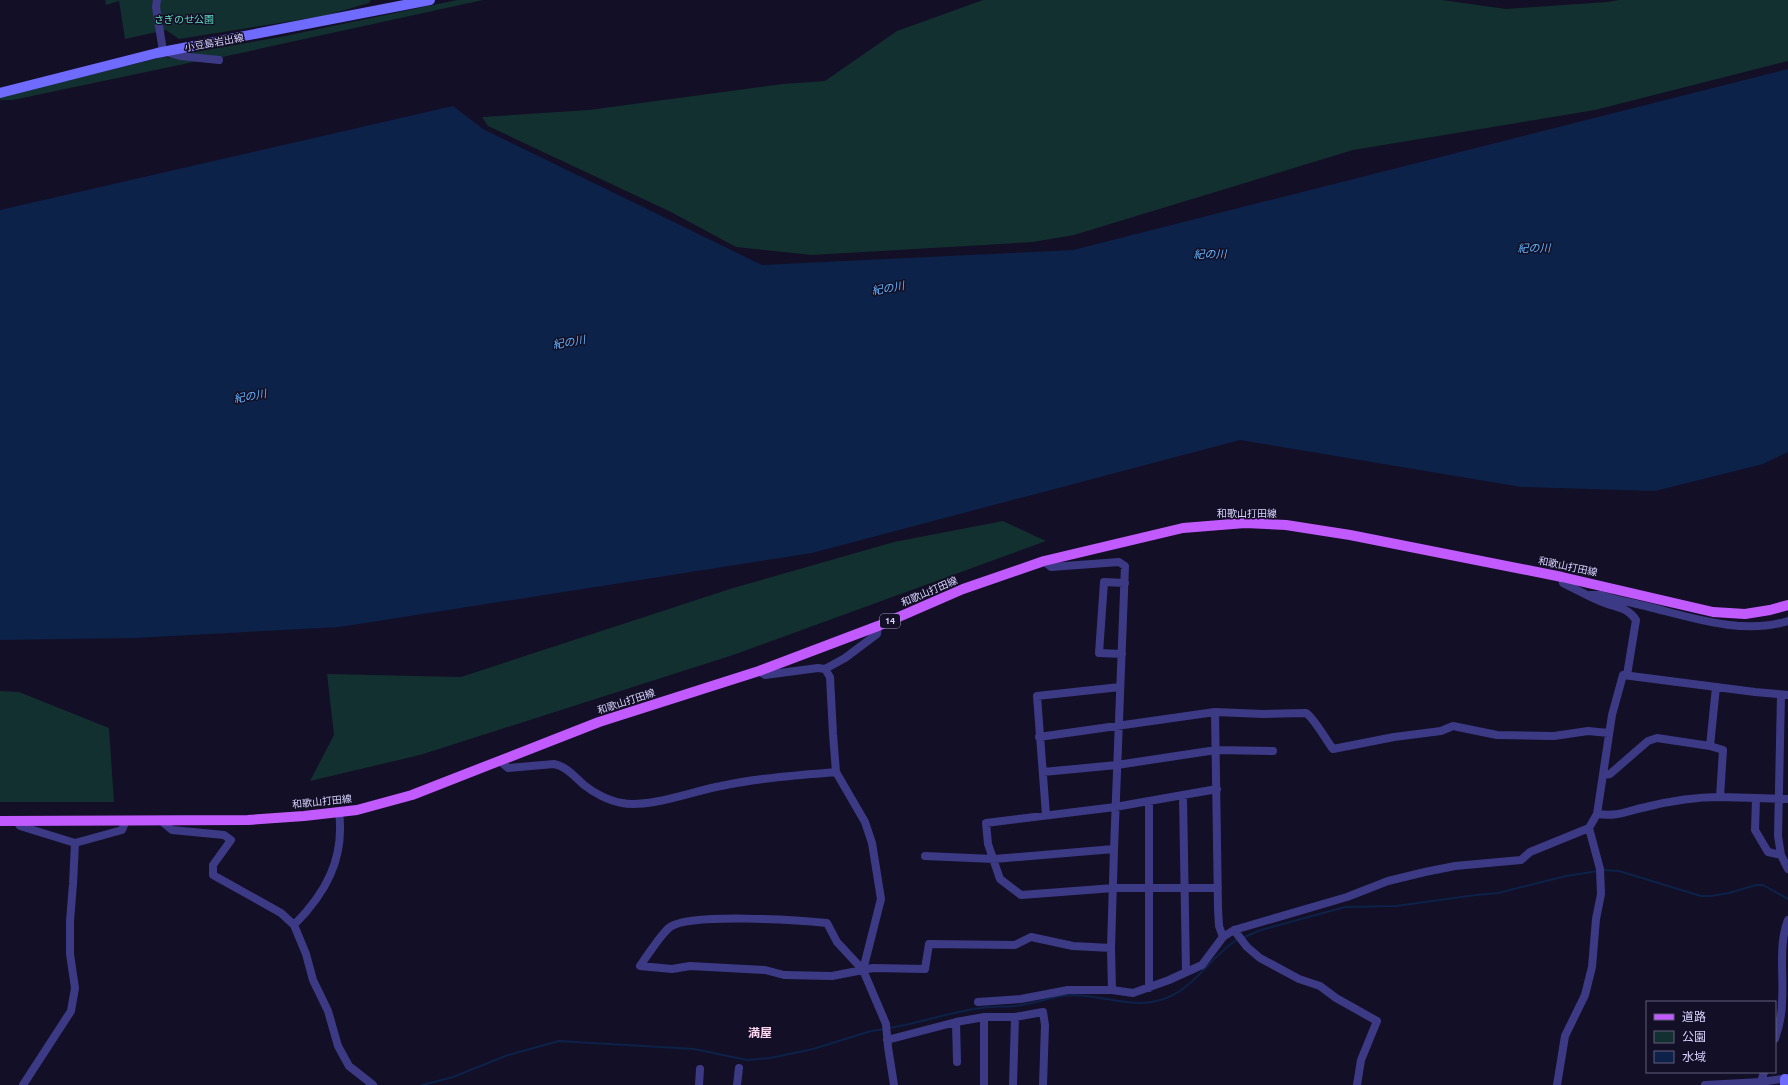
<svg xmlns="http://www.w3.org/2000/svg" width="1788" height="1085" viewBox="0 0 1788 1085" font-family="Ubuntu,'Noto Sans JP',sans-serif">
  <rect width="100%" height="100%" fill="#130f26"/>
  <path fill="#12302f" d="M105,0h266l-2,3 -45,13 -145,23 -13,-9 -41,9 -6,-38 -13,4z
    M457,0h26l-265,58 -34,-4 96,-17z
    M983,0h459l64,9 101,-7 12,-2h169v61l-193,49 -242,40 -279,85 -41,7 -221,13 -76,-8 -65,-35 -183,-86 -6,-9 107,-7 194,-26 42,-3 72,-50z
    M163,57l40,3 -190,40h-13v-3z
    M1003,521l43,20 -313,114 -313,100 -110,26 24,-46 -7,-61 134,3 272,-89 161,-46z
    M0,691l19,1 90,36 5,74h-114z"/>
  <path fill="#0c2248" d="M1788,69v383l-25,12 -108,27 -134,-4 -281,-47 -428,113 -472,74 -205,11 -135,2v-430l453,-104 30,23 279,136 311,-15z"/>
  <g fill="none" stroke-linecap="round" stroke-linejoin="round">
    <path stroke="#0c2248" stroke-width="2" d="M1602,870l17,1 82,25h10l18,-3 27,-8h7l25,14
      M1242,938l19,-8 84,-23 51,-1 80,-11 22,-2 68,-17 32,-5
      M889,1028c31,-5 61,-16 92,-20 11,-2 22,-1 33,-2 16,-1 31,-7 47,-10 34,-5 67,14 99,4 34,-9 50,-44 78,-61
      M422,1085l31,-8 55,-22 51,-14 135,8 53,11 23,-2 43,-9 58,-18 14,-2"/>
    <path stroke="#3d3a85" stroke-width="8" d="M157,0l-1,7 7,44 17,5 39,4
      M1044,561l7,6 68,-5 6,4 -11,283 -3,99 1,42
      M1562,577l1,6c13,6 28,15 42,20 13,5 23,5 31,17l-9,55
      M1590,595h11c16,5 32,8 48,12 44,11 94,28 139,14
      M1122,654l-23,-1 5,-71 21,1
      M825,669l5,8 3,57 3,38 29,50 7,21 9,56 -18,71
      M759,671l6,4 53,-7 7,1 20,-11 32,-24 1,-8
      M1716,687l-6,59 13,4 -3,47 36,1 -1,32 13,22 13,3
      M1781,695l-3,141 3,19 7,14
      M1215,712l3,196 1,18 4,11
      M1039,737l176,-25 48,2 43,-1c8,5 20,27 27,36l61,-12 47,-6 12,-5 44,9 57,1 34,-5 21,2
      M500,761l8,7 46,-4c12,2 21,13 30,21 10,8 25,16 38,18 28,5 71,-12 99,-17 38,-8 77,-11 115,-14
      M1043,772l74,-7 99,-15 57,1
      M1604,775l6,-1 38,-33 9,-3 53,8
      M1217,789l-102,18 -129,16 2,21 12,35 21,16 93,-7h104
      M1183,796l3,176
      M1756,798l32,1
      M339,812c6,46 -13,81 -45,113l12,29 7,26 15,31 10,35 11,20 24,19
      M1597,814c22,3 29,-3 49,-7 24,-6 49,-10 74,-10
      M1046,815l-9,-119 83,-9
      M160,820l12,10 52,5 7,5 -18,25v10l68,38 13,12
      M17,821l3,5 55,17 47,-13 4,-10
      M925,856l69,3 120,-10
      M1234,930l13,17 13,11 39,21 21,7 16,12 41,23 -16,39 -4,25
      M1149,988v-187
      M978,1002l43,-3 47,-9h44l21,3 36,-13 33,-15 21,-28 11,-7 113,-33 41,-16 37,-9 30,-6 66,-6 9,-8 59,-24 8,-14 15,-99 11,-40 132,17 33,3
      M984,1017v68
      M956,1022l1,40
      M1775,1039c4,-12 7,-24 7,-37 2,-27 -4,-57 6,-82
      M887,1040l69,-18 28,-5h31l28,-5 2,13 -2,60
      M1761,1082l3,-10
      M23,1085l48,-74 4,-23 -5,-34v-33l3,-37 2,-41
      M699,1085l1,-16
      M737,1085l2,-17
      M894,1085l-6,-38 -2,-23 -23,-54 -26,-28 -10,-19c-28,-3 -137,-10 -157,4 -9,7 -23,29 -30,39l32,3 18,-3 75,4 19,5 48,1 41,-8 52,1 4,-25 86,1 16,-8 42,9 38,2
      M1013,1085l2,-68
      M1557,1085l8,-49 20,-41 7,-28 4,-48 5,-25 -1,-25 -11,-41
      M1705,1085l56,-3 27,-4"/>
    <path stroke="#6f6bff" stroke-width="10" d="M0,93l157,-40 273,-53
      M1785,1085v-6"/>
    <path stroke="#c25bff" stroke-width="10" d="M0,821l248,-1 56,-4 53,-6 55,-15 187,-73 160,-51 119,-45 85,-37 81,-28 139,-33 62,-5 41,2 64,10 212,42 151,35 32,2 25,-4 18,-5"/>
  </g>
  <g text-anchor="middle" stroke-width="3" stroke-linejoin="round" paint-order="stroke">
    <rect fill="#130f26" stroke="#9e99be" stroke-width="1" x="880" y="614" width="20" height="14" rx="3"/>
    <g font-size="9" font-weight="bold" fill="#d9d4ff">
      <text x="890" y="624">14</text>
    </g>
    <g font-size="10" fill="#5fe0c0" stroke="#130f26">
      <text x="184" y="23">さぎのせ公園</text>
    </g>
    <g font-size="10" fill="#d9d4ff" stroke="#130f26">
      <text transform="translate(214 42) rotate(-10)" y="4">小豆島岩出線</text>
      <text x="1247" y="517">和歌山打田線</text>
      <text transform="translate(1568 566) rotate(12)" y="4">和歌山打田線</text>
      <text transform="translate(929 591) rotate(-23)" y="4">和歌山打田線</text>
      <text transform="translate(626 701) rotate(-18)" y="4">和歌山打田線</text>
      <text transform="translate(322 801) rotate(-6)" y="4">和歌山打田線</text>
    </g>
    <g font-size="11" font-style="italic" fill="#62b6ff" stroke="#130f26">
      <text transform="translate(1534 248) rotate(-1)" y="4">紀の川</text>
      <text transform="translate(1210 254) rotate(-1)" y="4">紀の川</text>
      <text transform="translate(888 288) rotate(-10)" y="4">紀の川</text>
      <text transform="translate(569 342) rotate(-10)" y="4">紀の川</text>
      <text transform="translate(250 396) rotate(-10)" y="4">紀の川</text>
    </g>
    <g font-size="12" font-weight="bold" fill="#ffd6f0" stroke="#130f26">
      <text x="760" y="1037">満屋</text>
    </g>
  </g>
  <rect x="1646" y="1001" width="130" height="72" fill="#130f26" stroke="#625e7d"/>
  <rect x="1654" y="1014" width="20" height="6" fill="#c25bff" stroke="#625e7d"/>
  <text x="1682" y="1021" font-size="12" fill="#d9d4ff">道路</text>
  <rect x="1654" y="1031" width="20" height="12" fill="#12302f" stroke="#625e7d"/>
  <text x="1682" y="1041" font-size="12" fill="#d9d4ff">公園</text>
  <rect x="1654" y="1051" width="20" height="12" fill="#0c2248" stroke="#625e7d"/>
  <text x="1682" y="1061" font-size="12" fill="#d9d4ff">水域</text>
</svg>
